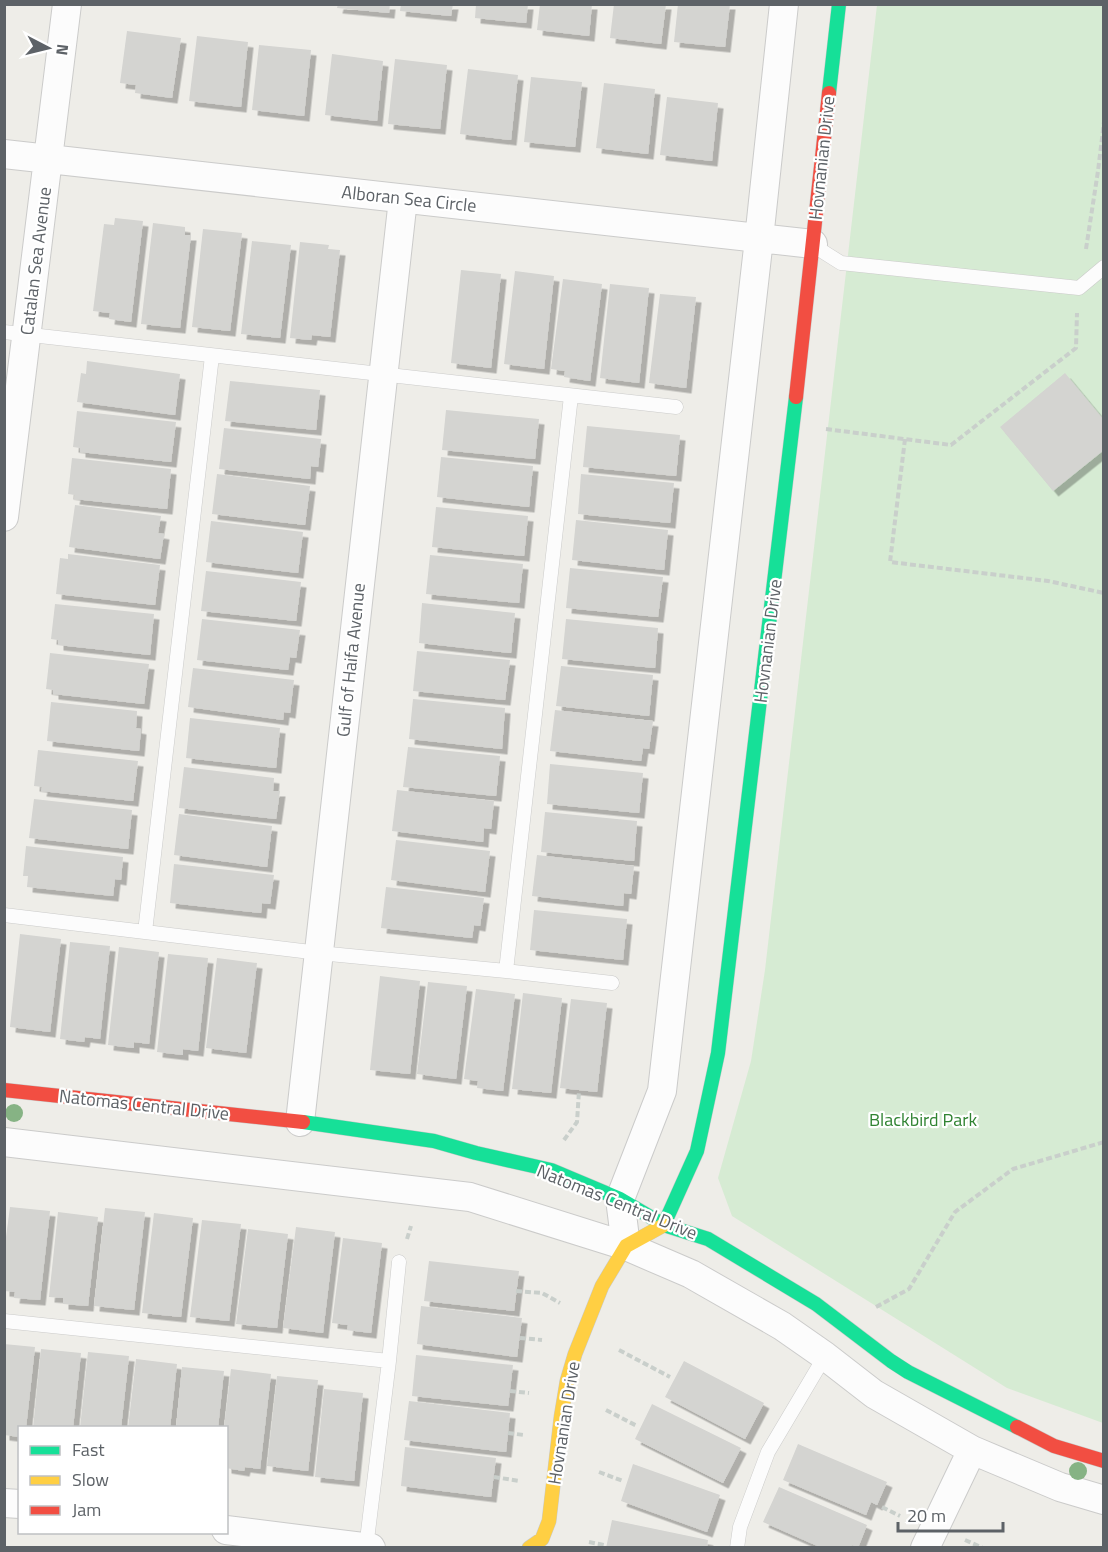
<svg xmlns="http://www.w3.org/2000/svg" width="1108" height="1552" viewBox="0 0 1108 1552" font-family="'Titillium Web',sans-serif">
  <defs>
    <filter id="shadow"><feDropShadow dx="5.5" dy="5.5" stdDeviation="0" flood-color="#0004"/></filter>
  </defs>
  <rect width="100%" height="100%" fill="#eeede8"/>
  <path fill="#d6ebd3" d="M877,5h226v1418l-96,-35 -275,-172 -14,-38 33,-117 14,-91z"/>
  <path fill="#d4d4d1" filter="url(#shadow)" d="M338,4h52l-1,9 -52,-5z
    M401,4h52l-2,12 -51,-5z
    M476,4h52l-2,19 -51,-5z
    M540,4h52l-3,32 -52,-6z
    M614,4h52l-5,40 -51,-6z
    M678,4h52l-5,43 -51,-5z
    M127,31l54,7 -9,60 -37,-5 1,-8 -16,-2z
    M197,36l51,6 -7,65 -52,-6z
    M259,45l52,5 -7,66 -52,-6z
    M332,54l51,7 -6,60 -52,-6z
    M395,59l52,6 -7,64 -52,-5z
    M468,69l50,6 -7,65 -51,-6z
    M531,77l51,5 -7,65 -51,-5z
    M604,83l51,6 -7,65 -52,-6z
    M667,97l51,6 -6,58 -52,-6z
    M115,218l28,3 -12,101 -22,-3 1,-6 -17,-2 11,-87 10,1z
    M153,223l32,4v8h6l-11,93 -39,-4z
    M203,229l39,4 -12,98 -38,-4z
    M252,241l39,4 -11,93 -39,-4z
    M300,242l29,3 -1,4 12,1 -10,87 -18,-2 -1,5 -21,-2z
    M461,270l40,4 -10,94 -40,-5z
    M515,271l39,5 -10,93 -40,-5z
    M563,279l39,5 -12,97 -26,-4 1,-6 -14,-2z
    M610,284l39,4 -10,95 -39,-5z
    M660,294l36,3 -10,91 -37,-5z
    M87,361l93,13 -5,41 -98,-13 4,-29 5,1z
    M1065,373l39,47v30l-51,41 -53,-64z
    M230,381l90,9 -4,40 -91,-9z
    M446,410l93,9 -4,40 -93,-9z
    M77,411l99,11 -5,40 -91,-10v-4l-7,-1z
    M587,426l93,9 -4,41 -93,-9z
    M224,428l97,11 -3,28 -7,-1 -1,13 -91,-10z
    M441,457l92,9 -4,41 -92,-10z
    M72,458l99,11 -4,40 -93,-10 1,-4 -7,-1z
    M217,474l93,12 -5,39 -93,-11z
    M581,474l93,9 -4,40 -92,-9z
    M75,505l86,11 -3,17 6,1 -4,25 -91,-12z
    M436,507l92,9 -4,40 -92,-9z
    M576,520l92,10 -4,40 -92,-10z
    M211,521l92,11 -5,41 -92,-11z
    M68,554l92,11 -5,40 -99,-11 4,-36 8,1z
    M430,555l93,9 -4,39 -93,-9z
    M570,568l93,9 -5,40 -92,-9z
    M206,571l95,11 -5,39 -95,-10z
    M422,603l93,10 -4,40 -92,-10z
    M55,604l99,10 -4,41 -92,-10v-5l-7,-1z
    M202,619l98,11 -4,28 -6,-1 -2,13 -91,-10z
    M566,619l92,9 -3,40 -93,-9z
    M417,651l93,9 -5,40 -92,-9z
    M50,653l99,11 -5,40 -91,-10v-4l-7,-1z
    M561,666l92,9 -4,41 -93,-10z
    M193,668l101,12 -4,33 -6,-1 -1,8 -95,-13z
    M413,699l92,9 -3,41 -93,-10z
    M51,702l86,9 -1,17 5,1 -2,22 -92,-10z
    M555,710l98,11 -4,28 -6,-1 -2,13 -91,-10z
    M190,718l90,10 -4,40 -90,-10z
    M408,747l92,9 -4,40 -93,-9z
    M38,750l100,11 -5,40 -92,-10 1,-4 -8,-1z
    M550,764l93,9 -4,40 -92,-9z
    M184,767l90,11 -1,13h7l-4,28 -97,-11z
    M397,790l97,11 -3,28 -7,-1 -1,14 -91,-11z
    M34,799l98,11 -4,39 -99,-11z
    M545,812l92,9 -3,40 -93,-9z
    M179,814l93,12 -5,41 -93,-12z
    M396,840l94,11 -5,41 -94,-12z
    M26,846l97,11 -2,23 -6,-1 -2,17 -86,-9 1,-11h-5z
    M537,855l97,11 -3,28 -7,-1 -1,13 -91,-10z
    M174,864l100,11 -4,29 -8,-1 -1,10 -91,-10z
    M386,887l98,11 -4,28 -6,-1 -2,13 -91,-10z
    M534,910l93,9 -4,41 -93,-10z
    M20,934l41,5 -11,93 -40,-5z
    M70,942l40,4 -10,93 -15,-2 -1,5 -24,-3z
    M119,947l40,5 -10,92 -15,-2v6l-26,-3z
    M168,954l40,4 -10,93 -15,-2v6l-26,-3z
    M217,958l40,5 -11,90 -40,-5z
    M380,976l40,5 -10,93 -40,-4z
    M428,982l39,4 -11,93 -39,-5z
    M476,989l39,5 -12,97 -26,-3 1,-7 -14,-2z
    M523,993l39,5 -11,95 -39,-4z
    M571,999l36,4 -10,89 -37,-4z
    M10,1207l40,4 -10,89 -26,-2 1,-6 -11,-1v-39z
    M105,1208l40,4 -11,98 -40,-4z
    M58,1212l40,5 -10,89 -25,-2v-6l-14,-1z
    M154,1213l39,5 -12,99 -39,-4z
    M202,1220l39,4 -12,97 -39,-4z
    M296,1227l39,5 -12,101 -40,-5z
    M248,1229l40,5 -11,94 -41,-4z
    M343,1238l39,5 -11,90 -24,-3 1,-5 -16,-2z
    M429,1261l90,10 -5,40 -90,-10z
    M421,1306l101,12 -5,39 -100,-13z
    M4,1344l31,3 -9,81h-6v9l-16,-2z
    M41,1349l40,4 -8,75h-40z
    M88,1352l41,4 -8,72h-41z
    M416,1355l97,10 -5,41 -96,-10z
    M136,1359l41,5 -7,64h-42z
    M684,1361l80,42 -19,36 -80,-42z
    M182,1367l42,4 -6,57h-42z
    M231,1369l40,5 -11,95 -15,-2 -1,4 -18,-3v-40h-2z
    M277,1376l41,4 -10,91 -41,-5z
    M324,1389l39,4 -9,88 -39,-4z
    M409,1401l101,12 -4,39 -102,-12z
    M652,1404l89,44 -18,35 -88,-44z
    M798,1444l89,38 -10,23 -6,-3 -5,13 -83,-35z
    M405,1447l91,11 -5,39 -90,-11z
    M633,1464l87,31 -13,37 -86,-31z
    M779,1487l88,38 -9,23 -6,-3 -1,3h-29l-59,-26z
    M612,1520l96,20 -1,8h-101z"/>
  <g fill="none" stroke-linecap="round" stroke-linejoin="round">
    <defs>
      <path id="lane" d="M814,246l27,17 238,25 25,-21
        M4,332l672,75
        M4,915l315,38 187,18 106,12
        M145,932l67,-576
        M506,971l65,-575
        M4,1321l385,40
        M366,1548l23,-187 10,-99
        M737,1548l3,-21 28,-75 57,-96"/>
      <path id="street" d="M4,154l809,90
        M4,517l63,-513
        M300,1122l103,-923
        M4,1142l466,55 156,49 65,28 91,52 43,30 49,38 98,56 88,37 44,13
        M626,1246l-6,-47 42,-108 97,-852 25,-235
        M4,1503l16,1
        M226,1530l145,18
        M925,1548l47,-98"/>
      <path id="fast" d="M829,93l10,-89
        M303,1122l131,19 42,12 75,17 69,29 44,26 44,14 108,65 75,57 17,11 109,55
        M666,1220l31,-69 21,-98 78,-656"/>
      <path id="slow" d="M529,1548l13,-9 7,-18 12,-104 6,-36 8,-27 27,-68 24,-40 38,-21 2,-5"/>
      <path id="jam" d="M796,397l33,-304
        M4,1090l299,32
        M1017,1427l37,19 50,15"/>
    </defs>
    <use href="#lane" stroke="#cbcbca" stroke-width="15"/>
    <use href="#street" stroke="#cbcbca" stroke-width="30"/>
    <use href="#fast" stroke="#c9cac9" stroke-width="15"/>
    <use href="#slow" stroke="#c9cac9" stroke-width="15"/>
    <use href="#jam" stroke="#c9cac9" stroke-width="15"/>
    <path stroke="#c9cfcb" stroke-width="4" stroke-dasharray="6 3" stroke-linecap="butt" d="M1086,249l12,-78 6,-49
      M826,429l125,16 125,-97 1,-35
      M905,439l-15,123 158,19 56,12
      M564,1140l13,-18 2,-31
      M407,1239l4,-13
      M516,1291l26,2 18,10
      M876,1307l33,-18 46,-77 58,-43 91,-27
      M520,1338l22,2
      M619,1350l51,27
      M510,1391l19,2
      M606,1410l31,16
      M508,1433l16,2
      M599,1472l24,9
      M494,1477l26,4
      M882,1507l18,9
      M965,1540l18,8
      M589,1542l15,3"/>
    <use href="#lane" stroke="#fcfcfc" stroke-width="14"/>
    <use href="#street" stroke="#fcfcfc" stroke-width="28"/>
    <use href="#fast" stroke="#16e098" stroke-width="14"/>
    <use href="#slow" stroke="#ffcf43" stroke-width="14"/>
    <use href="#jam" stroke="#f24e42" stroke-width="14"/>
  </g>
  <g fill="#86b384">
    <circle cx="14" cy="1113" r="9"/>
    <circle cx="1078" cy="1471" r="9"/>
  </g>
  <g text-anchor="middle" stroke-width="4.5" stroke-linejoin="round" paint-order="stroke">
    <g font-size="18" fill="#5d6267" stroke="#fff">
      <text transform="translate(822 158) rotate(-84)" y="6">Hovnanian Drive</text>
      <text transform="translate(409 199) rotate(6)" y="6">Alboran Sea Circle</text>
      <text transform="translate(36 261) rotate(-83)" y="6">Catalan Sea Avenue</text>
      <text transform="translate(768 641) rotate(-83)" y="6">Hovnanian Drive</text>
      <text transform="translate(351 660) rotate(-84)" y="6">Gulf of Haifa Avenue</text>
      <text transform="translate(144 1105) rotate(6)" y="6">Natomas Central Drive</text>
      <text transform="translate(617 1202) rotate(22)" y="6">Natomas Central Drive</text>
      <text transform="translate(564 1423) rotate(-81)" y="6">Hovnanian Drive</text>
    </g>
    <g font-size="18" fill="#308332" stroke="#fff">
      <text x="923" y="1126">Blackbird Park</text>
    </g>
  </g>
  <rect width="1108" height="1552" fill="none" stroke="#5d6267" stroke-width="12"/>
  <rect x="18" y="1426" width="210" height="108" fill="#ffffff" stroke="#bec0c2" stroke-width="1.5"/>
  <rect x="30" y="1446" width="30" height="9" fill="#16e098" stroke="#bec0c2" stroke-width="1.5"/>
  <text x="72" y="1456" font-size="18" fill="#5d6267">Fast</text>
  <rect x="30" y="1476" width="30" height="9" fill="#ffcf43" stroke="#bec0c2" stroke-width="1.5"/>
  <text x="72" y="1486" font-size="18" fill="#5d6267">Slow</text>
  <rect x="30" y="1506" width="30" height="9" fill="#f24e42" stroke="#bec0c2" stroke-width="1.5"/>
  <text x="72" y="1516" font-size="18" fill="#5d6267">Jam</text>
  <g transform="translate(48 48) rotate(97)" stroke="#ffffff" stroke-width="4.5" paint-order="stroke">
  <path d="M0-4.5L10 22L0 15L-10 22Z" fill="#5d6267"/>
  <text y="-9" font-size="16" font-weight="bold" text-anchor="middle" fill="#5d6267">N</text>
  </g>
  <path d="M898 1522v9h105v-9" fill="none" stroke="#5d6267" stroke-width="3"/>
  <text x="907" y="1522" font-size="18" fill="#5d6267" stroke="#ffffff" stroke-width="4.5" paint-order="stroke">20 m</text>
</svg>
